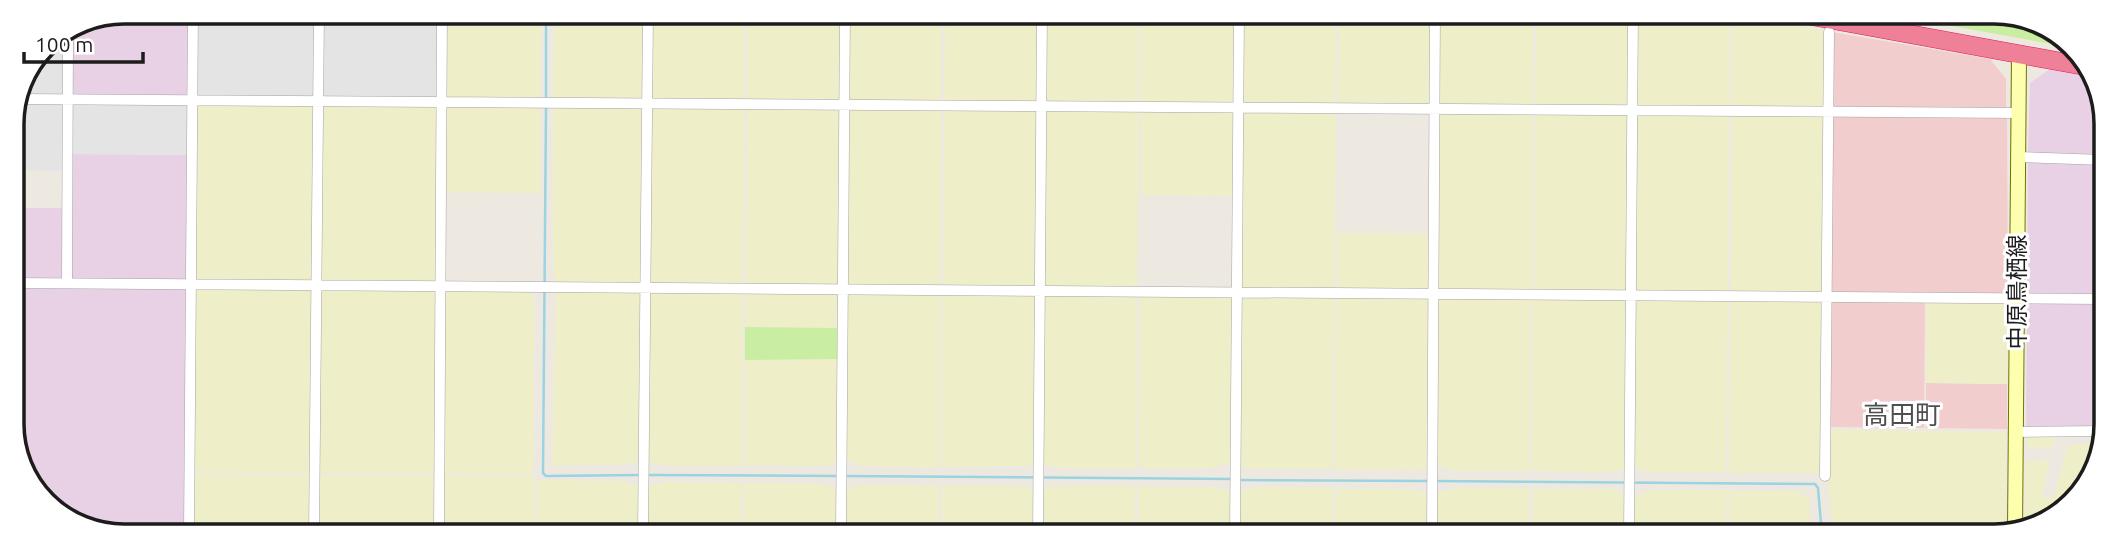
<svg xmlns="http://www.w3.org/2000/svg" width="2118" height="548" viewBox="0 0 2118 548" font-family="Ubuntu,'Noto Sans JP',sans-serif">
  <rect width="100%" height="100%" fill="#eee9e0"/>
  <path fill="#f1cecd" d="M1832,32l158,27 16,20v30l-174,-2z
    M1831,115l176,1 1,179 -178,-2z
    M1830,300l95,1 -1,127 -95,-1z
    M1926,383l81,1v45l-81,-1z"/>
  <path fill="#e8d1e4" d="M124,12h65l-1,83 -117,-1v-60z
    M2050,69l39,6 15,27v55l-76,-3 2,-71z
    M70,154l119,1v121l-5,5 -111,-1 -4,-2z
    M2028,160l76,2v133l-77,-2z
    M13,208h51v68l-5,4 -46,-1z
    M14,286l174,1 -2,247h-84l-57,-31 -31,-57z
    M2027,301l77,2v125l-78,1z"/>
  <path fill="#eeefc9" d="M445,13h96l-1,86 -95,-1z
    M555,13h89l-1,87 -90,-1z
    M651,13h94l-1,87h-92z
    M748,13h94l-1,89 -94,-2z
    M848,13h93v88h-94z
    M945,13h94l-2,90 -93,-2z
    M1045,13h94l-1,90h-92z
    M1141,13l95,1 -2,91 -94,-2z
    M1242,14h94l-1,91 -92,-1z
    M1339,14h94v90l-95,1z
    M1458,14h75v93l-92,-1 -3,-2 1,-86h19z
    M1536,14l94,1 -2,93 -93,-2z
    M1636,14l94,1v93h-93z
    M1732,15l94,16 -1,77h-93z
    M195,101l120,1 -2,179 -117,-1z
    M321,103h117l1,179 -120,-1z
    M540,105v88l-96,-1v-86z
    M553,105l91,2 -3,177 -85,-1 -3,-19z
    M744,106l-1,178 -93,1 -1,-178z
    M747,107h92l2,3 -3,175 -92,-1z
    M941,108l-1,178 -94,-1 1,-176z
    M944,108l94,1 -3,177 -92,-1z
    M1043,110h96l-2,177 -93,-1z
    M1141,110h92l2,2 -1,84 -93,-1z
    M1336,111l-2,177h-92l-2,-2 1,-174z
    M1533,112l-1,178h-94l-1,-2 1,-175z
    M1535,113h93l-1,178 -93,-1z
    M1636,113l93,1 -1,177h-93z
    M1732,114l93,2 -3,177 -91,-1z
    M1337,233l95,1 -1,55h-94z
    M194,287l119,1 -1,185 -119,-1z
    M319,289h119l-2,184h-117z
    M443,290l89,1 2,15 -1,169 -90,-1z
    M556,291l86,2 -1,168 -3,2 -86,3z
    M650,292l93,1 -1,173h-71l-20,-3v-3l-4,-1z
    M745,293h92l2,2v33l-94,-1z
    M847,293l93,1 -1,174 -77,-2 -14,-5 -3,-14z
    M942,294h94v170l-3,2 -92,1z
    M1044,294l93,2 -1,172h-75l-20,-4z
    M1140,296h93l-2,167 -21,5h-72z
    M1241,297l93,1 -1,171h-78l-17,-2z
    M1336,297h93v170l-2,2 -92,1z
    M1439,298h92l-1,173h-72l-17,-4 -5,-9 1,-158z
    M1533,299h94l-2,170 -17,3 -76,-1z
    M1636,299l92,1 -2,172h-73l-21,-5 2,-167z
    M1730,300l92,1 -2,172h-91z
    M1927,301h81l-1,83 -81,-1z
    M839,359l-1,98 -3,6 -10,3 -81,-1 1,-105z
    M1831,430l175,2 -1,93 -81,2 -1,8h-90l-5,-54z
    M2027,435h30l-5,14 -25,-2z
    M2098,435h6v11l-37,62 -42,17 1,-64 24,-1 -8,37 11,1 15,-52 24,-2z
    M193,474l119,1 -1,59h-118z
    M318,475l119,1v58h-119z
    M442,476l93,1v57h-94z
    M538,480l82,1 20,6v47h-103z
    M667,482l75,1 -1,51h-95v-47z
    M744,483l75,1 19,4v46h-94z
    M866,485l73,1v48h-95v-45z
    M942,486h76l17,3v46l-93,-1z
    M1064,486h71v49h-94v-47z
    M1138,487h73l20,5v43h-93z
    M1259,487l73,1v47h-94v-44z
    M1457,488h72v47h-94v-42z
    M1335,489h71l22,4v42h-94z
    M1533,489h77l15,6v40h-93z
    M1652,490h75l-1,45h-94v-38z
    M1729,491h73v4l7,1 2,39h-82z"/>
  <path fill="#c9eea1" d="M1885,14h131l58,34z
    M745,327l94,1v31l-94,1z"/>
  <path fill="#e4e4e4" d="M196,12h119l-1,85 -119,-1z
    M322,12l118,1 -1,84 -118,-1z
    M64,37l1,58 -42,-1 22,-49z
    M20,101l44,2 -1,68 -50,-1 -1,-53z
    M74,102l114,3 1,50 -119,-1 1,-48z"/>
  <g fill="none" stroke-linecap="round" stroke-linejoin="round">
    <path stroke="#9cd3e0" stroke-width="2.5" d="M546,100v-87
      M546,107l-3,366 3,3 95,-1
      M648,475l189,1
      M844,476l389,3
      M1239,480l190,1
      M1435,481l380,3 3,4 4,47"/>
    <defs>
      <path id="street" d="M21,99l1997,14
        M2018,157l86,3
        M13,283l2091,16
        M67,283l1,-247
        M2016,432l88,-1
        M1825,476l4,-444
        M189,534l4,-522
        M314,534l5,-522
        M439,534l3,-521
        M643,534l5,-521
        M841,534l4,-521
        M1038,535l4,-522
        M1235,535l4,-521
        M1432,535l3,-521
        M1629,535l4,-521"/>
      <path id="secondary" d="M2015,530l4,-475"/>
      <path id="highway" d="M1800,14l284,52"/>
    </defs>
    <use href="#street" stroke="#a3a3a3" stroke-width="11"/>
    <use href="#secondary" stroke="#6c7500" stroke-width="16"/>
    <use href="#highway" stroke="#e51561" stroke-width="19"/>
    <use href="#street" stroke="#fff" stroke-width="10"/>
    <use href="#secondary" stroke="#fdffae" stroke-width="14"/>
    <use href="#highway" stroke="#ee8097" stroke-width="18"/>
  </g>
  <g text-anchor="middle" stroke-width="6" stroke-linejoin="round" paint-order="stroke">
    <g font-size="23" fill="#1c1c1c" stroke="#fff">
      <text transform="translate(2017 292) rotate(-90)" y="8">中原鳥栖線</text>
    </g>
    <g font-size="26" fill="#4f4f4f" stroke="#fff">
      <text x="1902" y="424">高田町</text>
    </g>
  </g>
  <path d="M0 0H2118V548H0ZM124 24H1994A100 100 0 0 1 2094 124V424A100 100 0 0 1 1994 524H124A100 100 0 0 1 24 424V124A100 100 0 0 1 124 24Z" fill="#fff" fill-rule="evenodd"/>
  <path fill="none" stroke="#1c1c1c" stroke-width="3.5" d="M124 24H1994A100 100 0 0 1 2094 124V424A100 100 0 0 1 1994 524H124A100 100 0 0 1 24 424V124A100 100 0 0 1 124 24Z"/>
  <path d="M24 52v10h119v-10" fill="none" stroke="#1c1c1c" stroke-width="3.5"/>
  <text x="35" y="52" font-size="21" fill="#1c1c1c" stroke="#ffffff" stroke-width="5" paint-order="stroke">100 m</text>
</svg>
